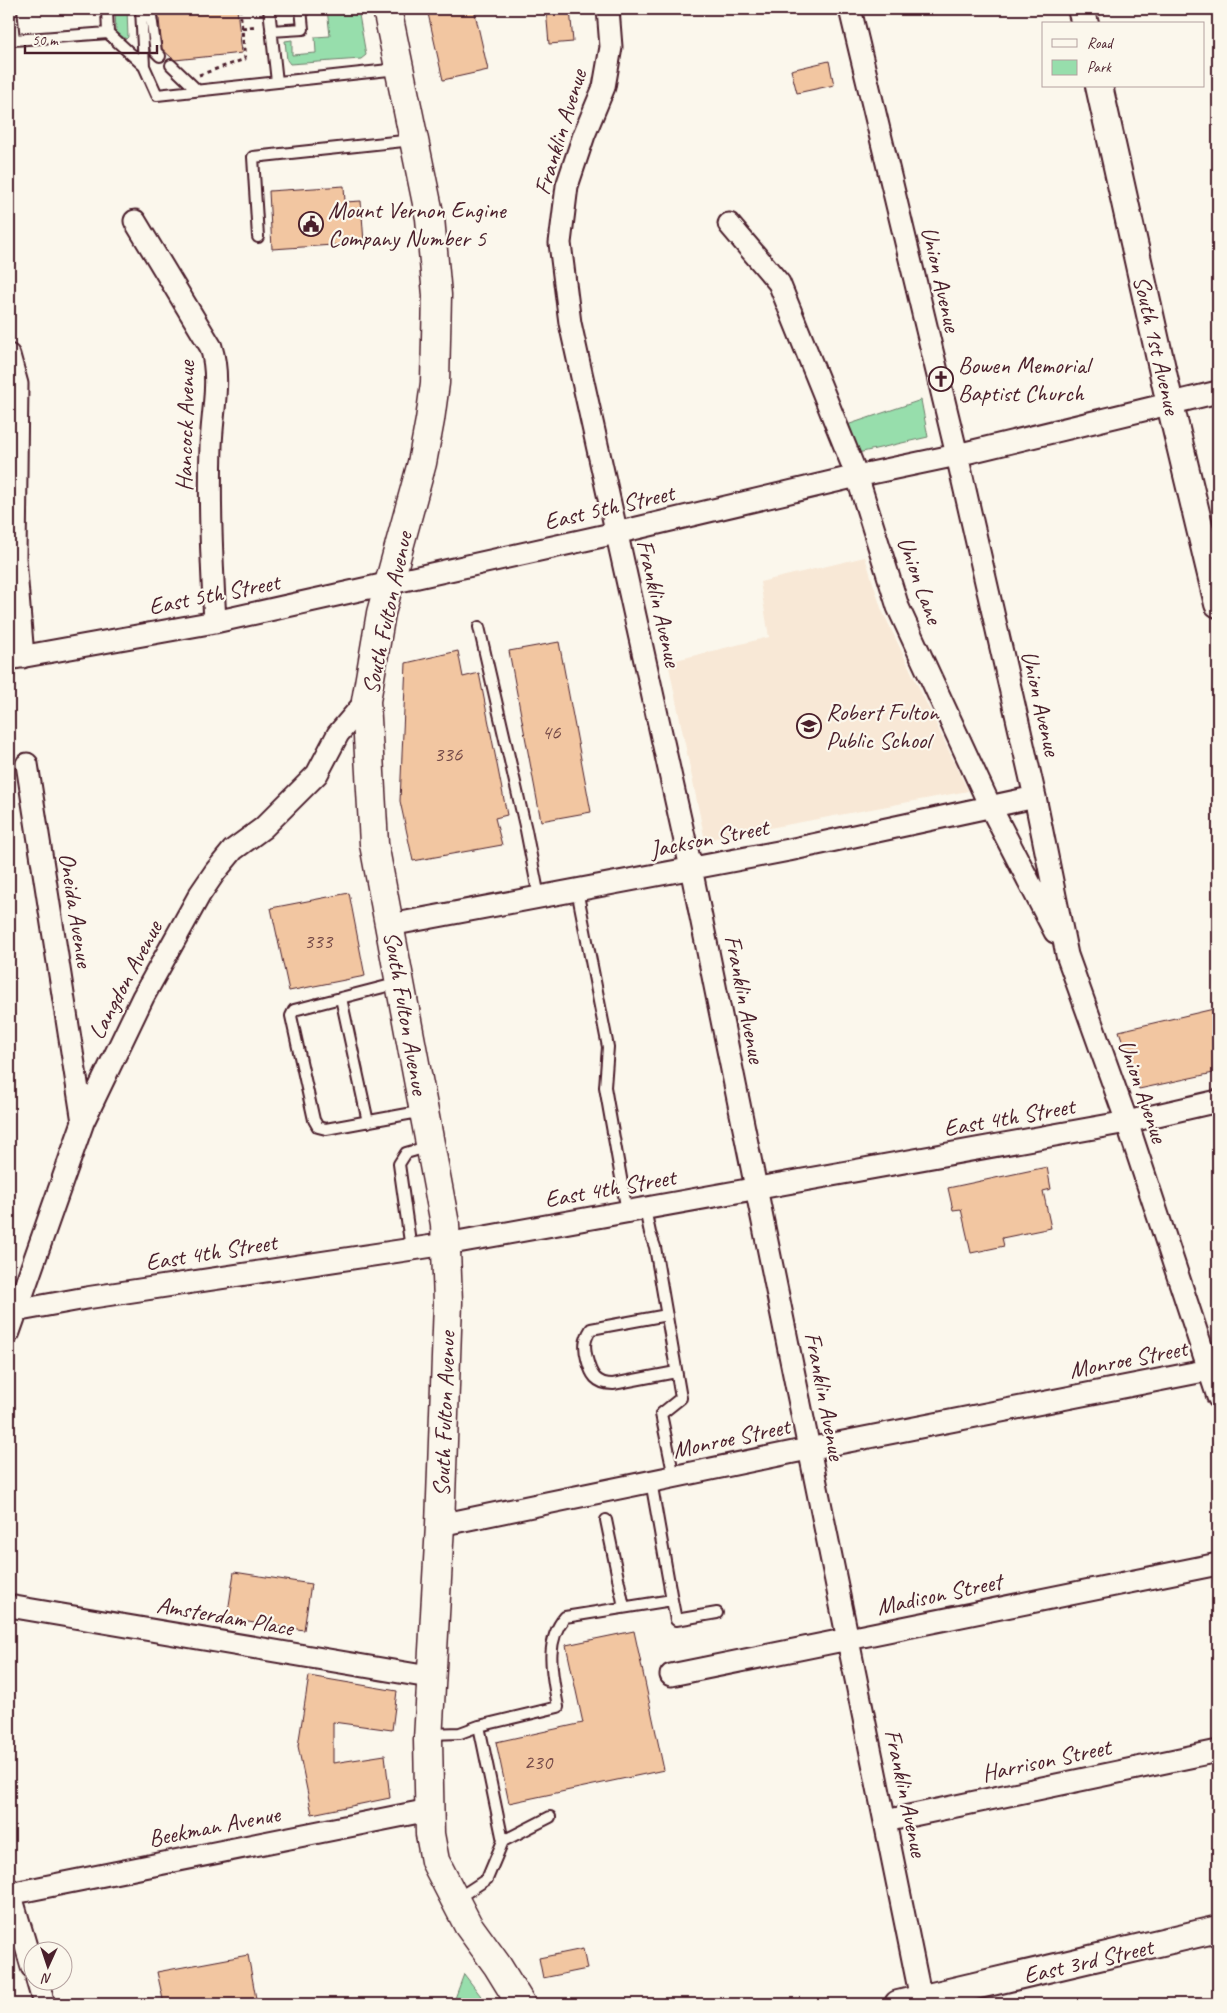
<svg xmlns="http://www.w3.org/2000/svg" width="1227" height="2013" viewBox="0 0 1227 2013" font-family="Caveat,sans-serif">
  <rect width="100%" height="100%" fill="#fbf7ec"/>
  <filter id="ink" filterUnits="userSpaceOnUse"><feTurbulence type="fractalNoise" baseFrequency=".02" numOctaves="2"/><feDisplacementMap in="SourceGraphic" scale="10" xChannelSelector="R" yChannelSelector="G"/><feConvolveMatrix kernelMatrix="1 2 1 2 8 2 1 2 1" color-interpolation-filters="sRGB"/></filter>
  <g filter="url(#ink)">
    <path fill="#f8e8d6" d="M865,557l16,51 87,183 -263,49 -37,-178 101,-25 -9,-55z"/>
    <path fill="#97deac" stroke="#707e6c" d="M115,9h12l1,28 -2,2 -10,-7z
      M327,9h31l8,46 -5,4 -71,5 -3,-4 -2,-19 7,-1v15l24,-2 -1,-16 15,-1z
      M921,400l7,37 -70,16 -11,-28z
      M464,1974l23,30h-34z"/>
    <path fill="#f2c6a1" stroke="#4a1f2b" d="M158,9h79l5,44 -67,7 -3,-2 -10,-9z
      M427,9h47l14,61 -45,10z
      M546,9h24l3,33 -24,2z
      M829,61l5,24 -37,8 -6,-23z
      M344,186l1,16 16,-1 3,42 -92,6 -3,-58z
      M559,642l32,170 -50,9 -32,-170z
      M458,651l5,26 16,-4 28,142 -12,3 7,27 -89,16 -13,-60 6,-138z
      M349,893l16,83 -76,15 -18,-83z
      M1218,1008v64l-79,17 -20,-58z
      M1047,1167l4,22 -8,2 8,37 -49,10 2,8 -33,7 -10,-44 -8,1 -5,-22z
      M234,1572l77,12 -7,46 -77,-11z
      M634,1631l30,139 -155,33 -13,-61 87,-19 -17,-78z
      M309,1676l88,15 -5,39 -59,-8v41l52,-8 5,43 -78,16 -14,-68z
      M583,1949l4,20 -44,9 -4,-20z
      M248,1955l9,49h-93l-7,-32z"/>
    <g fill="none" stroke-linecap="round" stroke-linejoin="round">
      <defs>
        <path id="service" d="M11,9l3,31 94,-7 36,33
          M107,9l1,24
          M141,9l3,57 13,29 241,-26
          M150,9l6,43 4,4
          M269,9l8,73
          M271,31l32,-2 -2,-20
          M171,65l26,25
          M258,237l-5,-80 160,-17
          M479,627l47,203 13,67
          M577,890l31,157 -3,40 22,125
          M399,983l-105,27 -3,6 23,104 4,7 8,2 98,-18
          M341,998l27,124
          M645,1209l5,24 5,14 26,151 -20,16 13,63
          M411,1249l-12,-85 7,-11 24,-7
          M667,1315l-76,14c-7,11 -7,18 -4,30 4,16 9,25 26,25l63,-12
          M606,1520l18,87
          M672,1600l4,20 41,-7
          M430,1734l30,-1 19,-7 79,-19c-5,-30 -15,-64 7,-90l107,-17 -21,-119
          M503,1841l47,-24
          M455,1900l32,-21 16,-38 -24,-115"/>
        <path id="minor" d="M608,9l3,38 -7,40 -20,48 -17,51 -7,57 10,80 121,545 231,1136
          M850,9l107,446 78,342 32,158 60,167 91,275
          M135,221l76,126c10,32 1,66 0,99 -2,59 1,117 4,176
          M729,224l50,59 78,193 41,131 92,199 65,126
          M9,355l8,29 -2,174 8,99
          M9,659l206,-37 117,-26 284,-63 241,-57 100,-21 261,-63
          M27,764l56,358
          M390,925l399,-75 246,-53
          M9,1312l77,-14 360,-54 681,-122 91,-21
          M9,1332l74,-210 60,-125 57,-103 15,-22 18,-22 30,-22 54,-54 21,-40 28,-33
          M440,1525l368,-76 401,-79
          M9,1606l414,70 8,3
          M671,1675l547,-111
          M885,1821l333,-70
          M9,1889l23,78
          M9,1894l420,-84
          M37,1980l7,24"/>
        <path id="tertiary" d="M1081,9l4,15
          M1099,86l71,318 48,200
          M898,2004l320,-75"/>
        <path id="secondary" d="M387,9l43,209 7,77 -2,88 -5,37 -8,43 -41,150 -15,88 8,143 71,380 3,78 -8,223 -12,215 2,94 5,27 33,64 29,40 24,39"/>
      </defs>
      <use href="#service" stroke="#4a1f2b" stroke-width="14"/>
      <use href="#minor" stroke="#4a1f2b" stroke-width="25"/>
      <use href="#tertiary" stroke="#4a1f2b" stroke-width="30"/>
      <use href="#secondary" stroke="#4a1f2b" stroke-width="31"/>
      <path stroke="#4a1f2b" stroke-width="3" stroke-dasharray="4 4" stroke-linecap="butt" d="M242,28l15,-2
        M199,75l46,-16 -5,-50"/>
      <use href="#service" stroke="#fbf7ec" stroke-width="10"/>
      <use href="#minor" stroke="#fbf7ec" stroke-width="21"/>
      <use href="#tertiary" stroke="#fbf7ec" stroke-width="26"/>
      <use href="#secondary" stroke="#fbf7ec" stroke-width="28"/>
    </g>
  </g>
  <defs>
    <symbol id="civic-ring" viewBox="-11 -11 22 22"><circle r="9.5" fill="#fbf7ec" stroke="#4a1f2b" stroke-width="1.5"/><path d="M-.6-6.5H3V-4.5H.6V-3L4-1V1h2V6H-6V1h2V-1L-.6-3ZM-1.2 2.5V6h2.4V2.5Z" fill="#4a1f2b"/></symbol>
    <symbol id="church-ring" viewBox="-11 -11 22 22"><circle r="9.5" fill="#fbf7ec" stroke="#4a1f2b" stroke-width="1.5"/><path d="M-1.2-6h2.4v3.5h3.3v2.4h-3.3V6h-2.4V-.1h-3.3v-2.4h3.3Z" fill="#4a1f2b"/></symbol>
    <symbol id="school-ring" viewBox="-11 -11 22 22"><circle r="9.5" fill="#fbf7ec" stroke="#4a1f2b" stroke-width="1.5"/><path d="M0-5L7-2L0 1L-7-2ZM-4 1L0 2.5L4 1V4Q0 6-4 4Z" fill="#4a1f2b"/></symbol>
  </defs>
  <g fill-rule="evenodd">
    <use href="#civic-ring" x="297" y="210" width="28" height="28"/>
    <use href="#church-ring" x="927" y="365" width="28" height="28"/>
    <use href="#school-ring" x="795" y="712" width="28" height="28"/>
  </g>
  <g text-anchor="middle" stroke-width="4.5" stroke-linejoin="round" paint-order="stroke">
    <g font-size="21" fill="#744948">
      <text x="551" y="739">46</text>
      <text x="448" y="761">336</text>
      <text x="318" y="948">333</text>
      <text x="538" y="1769">230</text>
    </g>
    <g font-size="24" fill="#4a1f2b" stroke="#fbf7ec">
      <text transform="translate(560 132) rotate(-73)" y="8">Franklin Avenue</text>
      <text transform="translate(941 279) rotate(77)" y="8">Union Avenue</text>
      <text transform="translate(1157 345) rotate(77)" y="8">South 1st Avenue</text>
      <text transform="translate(185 426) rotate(-89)" y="8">Hancock Avenue</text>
      <text transform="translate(609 507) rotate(-13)" y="8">East 5th Street</text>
      <text transform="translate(920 580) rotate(70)" y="8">Union Lane</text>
      <text transform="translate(214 594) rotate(-11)" y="8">East 5th Street</text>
      <text transform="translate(659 603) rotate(77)" y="8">Franklin Avenue</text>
      <text transform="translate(387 613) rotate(-78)" y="8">South Fulton Avenue</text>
      <text transform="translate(1041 703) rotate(77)" y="8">Union Avenue</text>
      <text transform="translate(709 838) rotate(-11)" y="8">Jackson Street</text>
      <text transform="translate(76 910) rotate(81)" y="8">Oneida Avenue</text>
      <text transform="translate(125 980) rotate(-62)" y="8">Langdon Avenue</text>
      <text transform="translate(745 999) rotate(79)" y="8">Franklin Avenue</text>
      <text transform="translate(406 1013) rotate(80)" y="8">South Fulton Avenue</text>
      <text transform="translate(1143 1091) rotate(71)" y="8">Union Avenue</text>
      <text transform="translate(1009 1117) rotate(-10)" y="8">East 4th Street</text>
      <text transform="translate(610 1188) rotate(-10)" y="8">East 4th Street</text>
      <text transform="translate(211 1252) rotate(-9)" y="8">East 4th Street</text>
      <text transform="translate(1128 1359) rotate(-11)" y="8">Monroe Street</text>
      <text transform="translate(825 1396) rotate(79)" y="8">Franklin Avenue</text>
      <text transform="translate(444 1414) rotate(-88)" y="8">South Fulton Avenue</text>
      <text transform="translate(731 1438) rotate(-12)" y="8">Monroe Street</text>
      <text transform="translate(939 1594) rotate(-12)" y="8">Madison Street</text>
      <text transform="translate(225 1616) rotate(10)" y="8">Amsterdam Place</text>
      <text transform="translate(1046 1760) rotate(-12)" y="8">Harrison Street</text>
      <text transform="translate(906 1793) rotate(78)" y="8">Franklin Avenue</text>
      <text transform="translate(214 1826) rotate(-11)" y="8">Beekman Avenue</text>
      <text transform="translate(1088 1961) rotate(-13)" y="8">East 3rd Street</text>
    </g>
    <g font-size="24" fill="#4a1f2b" stroke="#fbf7ec" text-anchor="start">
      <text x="328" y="218">Mount Vernon Engine<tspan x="328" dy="28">Company Number 5</tspan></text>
      <text x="958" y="373">Bowen Memorial<tspan x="958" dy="28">Baptist Church</tspan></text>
      <text x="826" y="720">Robert Fulton<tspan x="826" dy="28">Public School</tspan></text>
    </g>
  </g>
  <rect width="1227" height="2013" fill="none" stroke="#fbf7ec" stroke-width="30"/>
  <rect x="15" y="15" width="1197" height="1983" fill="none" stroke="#4a1f2b" stroke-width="2" filter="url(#ink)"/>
  <rect x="1042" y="22" width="162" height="65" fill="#fbf7ec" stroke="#b4a19f"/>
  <rect x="1052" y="39" width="25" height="8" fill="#fbf7ec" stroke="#b4a19f"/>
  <text x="1087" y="48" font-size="15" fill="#4a1f2b">Road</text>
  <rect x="1052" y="60" width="25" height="15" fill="#97deac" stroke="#b4a19f"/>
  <text x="1087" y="72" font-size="15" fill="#4a1f2b">Park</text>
  <g transform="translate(48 1966) rotate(183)"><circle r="24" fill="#fbf7ec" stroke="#b4a19f"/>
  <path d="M0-4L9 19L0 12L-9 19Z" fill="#4a1f2b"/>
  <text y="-8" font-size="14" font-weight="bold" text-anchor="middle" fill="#4a1f2b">N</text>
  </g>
  <path d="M25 45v8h132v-8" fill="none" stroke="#4a1f2b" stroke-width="2.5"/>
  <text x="32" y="45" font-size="15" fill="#4a1f2b" stroke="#fbf7ec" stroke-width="4" paint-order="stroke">50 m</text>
</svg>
